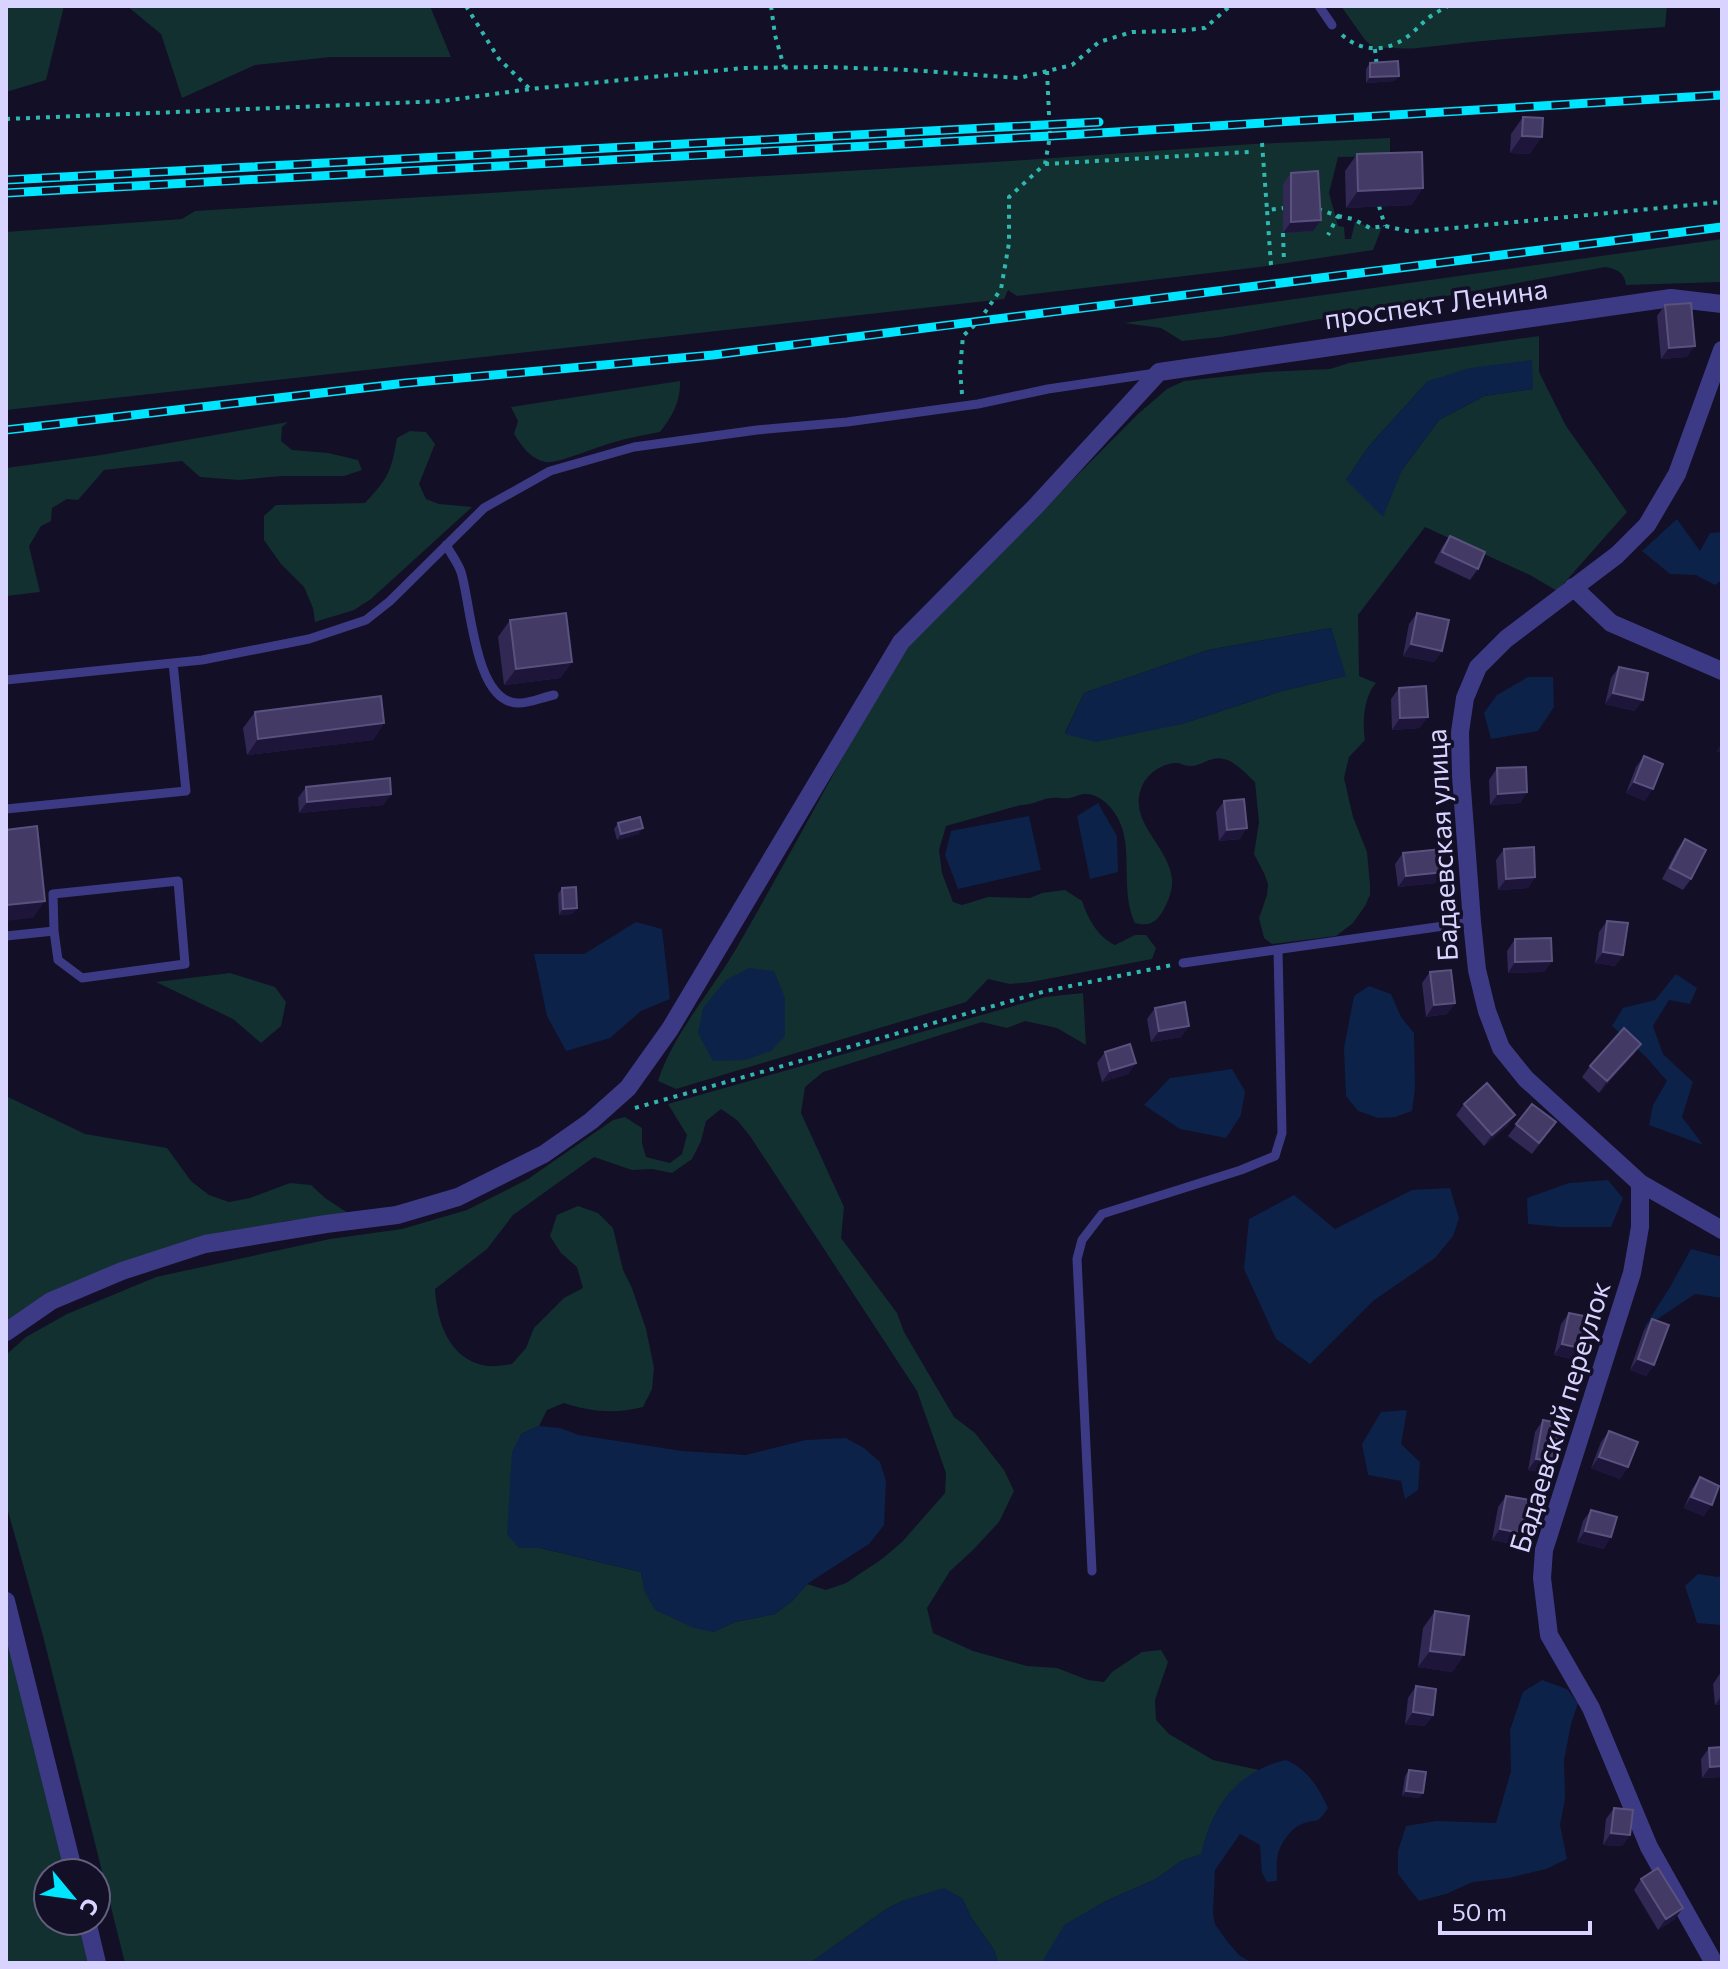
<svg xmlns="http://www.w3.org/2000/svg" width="1728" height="1969" viewBox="0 0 1728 1969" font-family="Commissioner,sans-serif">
  <rect width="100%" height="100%" fill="#130f26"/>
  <path fill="#12302f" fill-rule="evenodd" d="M6,6h58l-18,74 -40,12z
    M127,6h303l21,51h-120l-76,8 -73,33 -21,-64z
    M1341,6h326l-2,21c-82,6 -165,11 -247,21 -16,2 -27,-2 -43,1l-10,-9z
    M1390,138v18l-52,1 -9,36 9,33 6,1 1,12h6l4,-17 22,7 5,-2 -9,23 -113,17 -243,29 -9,-6 -4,9 -998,111v-178l176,-13 13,-8 830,-51 228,-16z
    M1722,239v43l-96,3c-2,-13 -9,-16 -21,-18l-384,70 -39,4 -21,-13 -37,-5z
    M1539,336v36l27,54 61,86 -70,79 -27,-16 -105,-48 -67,88 1,61 17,7c-12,13 -14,39 -11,57l-16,17 -5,21 9,39 14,35 3,33v10l-5,11 -12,17 -17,13 -64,8 -8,-6 -5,-20 8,-23 1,-11 -4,-11 -10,-19 5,-32 -4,-40c-12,-11 -25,-27 -42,-23 -8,2 -14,7 -23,7 -4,0 -8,-2 -12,-3 -13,-1 -29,9 -35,21 -18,37 26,61 29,95 1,13 -5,25 -11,35 -7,10 -14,12 -26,9 -13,-28 -5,-59 -11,-88 -3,-18 -20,-43 -41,-41 -5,1 -8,3 -13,4 -6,1 -12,-1 -19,0 -11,1 -17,7 -30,7l-75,21 -7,24 3,23 11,29 9,3 26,-8 42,1 12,-5 23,-3 17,11c6,18 16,36 33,44l20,-10h11l10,13 -4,11 -121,23 -21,2 -22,-5 -22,23 -290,87 -18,-8c15,-47 53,-89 78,-132 54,-94 105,-190 158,-284l17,-23 227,-228 29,-25 17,-8 82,-9 64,-3 19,-6zM1428,381l105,8 -49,7 -45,24 -37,50 -56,10 23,-34zM1331,628l14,48 -63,15 -100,33 -117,9 19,-40 124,-43z
    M680,381c1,20 -8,36 -20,51 -16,3 -32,6 -49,11 -14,4 -54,21 -65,19 -16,-3 -24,-16 -32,-28l4,-13 -7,-14z
    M288,422l-6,5 -1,14 11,9 36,3 30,7 4,10 -18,6h-62l-43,4 -39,-3 -18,-16 -78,9 -26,30 -11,-1 -15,9 -1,13 -10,5 -12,20 11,46 -34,4v-128l95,-13z
    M410,431l16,1 9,12 -16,40 7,15 13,5 33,3 -101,92 -17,11 -39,12 -2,-14 -9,-21 -23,-23 -17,-24v-24l12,-11 89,-2c23,-25 26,-30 32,-65z
    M230,973l45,14 11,15 -5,24 -20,17 -28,-24 -77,-37z
    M1083,993l3,52 -29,-17 -32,-7 -18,7 -25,-6 -159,50 -18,15 -4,26 43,94 -3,31 56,75 7,19 50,85 21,16 29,37 10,21 -15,31 -26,28 -23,21 -23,37 6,25 40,18 54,15 30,2 31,12 16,2 8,-10 30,-20 19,-2 7,12 -13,38 1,20 13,14 44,26 46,10c-33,18 -50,48 -57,84l-21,7 -25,18 -50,22 -41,24 -21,34v4h-46l-4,-13 -23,-33 -9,-19 -58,2 -19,10 -75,53h-685l-82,-327 -37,-132v-149l20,-18 41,-23 89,-37 174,-38 72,-10 65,-19 61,-31 85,-59 12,-3 17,11v15l4,14 24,6 12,-9 5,-19 -19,-31 377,-107zM721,1109l16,11 13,16 167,255 29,82 -1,20 -43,49 -20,17 -36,24 -20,7 -19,-6 -15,17 -17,13 -40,8 -22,10 -68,-40 -4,-20 -101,-24h-21l2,-114 18,-8 8,-16 17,-7c27,9 51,11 79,4l9,-18 2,-21 -8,-39 -14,-41 -9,-18 -10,-42 -15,-15 -20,-7 -21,9 -7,21 11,17 16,14 6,21 -19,10 -30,30 -8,20 -14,16c-8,1 -17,3 -25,2 -38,-6 -50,-44 -52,-77l52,-40 26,-34 81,-58 38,13 20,-1 20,4 20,-14 9,-18 5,-20z
    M6,1096l79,38 82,14 24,33 18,14 20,7 21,-4 40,-15 21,2 14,13 26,17 -65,6 -191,53 -89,60z
    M6,1629l64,244h-22v48h35l11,42h-88z"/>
  <path fill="#0c2248" d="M1532,360l1,29 -49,7 -45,24 -37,50 -19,47 -37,-37 23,-34 59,-65 42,-13z
    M1677,519l23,32 10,-18 12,-1v48l-7,5 -19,-10 -26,-1 -28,-23z
    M1331,628l15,48 -64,15 -100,33 -86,18 -31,-8 19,-41 124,-43z
    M1528,677h25l1,30 -16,24 -47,8 -7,-26 13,-18z
    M1098,803l19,33 1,36 -28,7 -13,-63z
    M1029,816l12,54 -83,19 -13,-34 6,-24z
    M636,922l26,7 8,70 -29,12 -31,27 -44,13 -19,-35 -13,-62h50z
    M749,968l25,3 11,27v38l-14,15 -26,9 -32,1 -15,-28 5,-25 23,-28z
    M1676,974l21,14 -7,16 -21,-4 -16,26 10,28 30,28 -11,35 21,28 -54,-20 4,-20 14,-24 -21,-24 -34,-31 11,-18 32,-8z
    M1369,986l22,8 10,23 13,16 1,55 -3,23 -17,6 -17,1 -20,-7 -12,-15 -2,-48 10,-52z
    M1232,1069l13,22 -4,24 -15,23 -46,-9 -36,-24 26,-27z
    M1608,1180l15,18 -12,29h-51l-32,-3 -1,-26 42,-15z
    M1450,1188l9,30 -6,18 -18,22 -62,43 -63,63 -34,-25 -32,-70 5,-50 45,-24 41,34 77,-39z
    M1691,1249l31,8v41l-27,-4 -51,34 26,-41z
    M1407,1410l-6,34 19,18 -2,28 -13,9 -4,-18 -33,-6 -6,-31 19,-32z
    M539,1426l21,2 19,7 103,16 64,4 60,-15 40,-2 18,10 16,14 6,19 -2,44 -15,19 -62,40 -15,17 -17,13 -40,8 -22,10 -19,-4 -39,-18 -10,-18 -4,-20 -101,-24h-21l-12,-14 5,-82 9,-18z
    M1698,1574l20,3 4,-2v50l-25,-2 -12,-37z
    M1542,1680l25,9 11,14 -7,21 -7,36 1,39 -5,26 7,34 -21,10 -37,9 -36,4 -27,12 -27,7 -21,-27v-23l8,-25 30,-5 60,2 15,-52 -1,-41 13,-38z
    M1286,1760c22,10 32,26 42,48 -12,18 -10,10 -26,16 -11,4 -21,19 -24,30 -2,8 -1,18 -1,27l-10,1 -5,-9 -2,-28 -20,-11 -25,36 -2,43 2,11 12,17 12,14 13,8h-208v-4l20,-34 42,-24 50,-22 25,-18 20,-7c11,-46 35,-83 85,-94z
    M944,1888l18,10 9,19 23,33 4,13h-188l75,-53 19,-10z"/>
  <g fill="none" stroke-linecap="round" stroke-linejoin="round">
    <path stroke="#2fb8b0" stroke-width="4" stroke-dasharray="4 6" stroke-linecap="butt" d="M466,6l33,53 31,30
      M771,6l4,29 9,32
      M1342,35c22,19 48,17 70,-2 7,-6 12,-12 19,-17 6,-4 12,-7 17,-10
      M1375,49l2,19
      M6,119l437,-18 87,-12 213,-21 84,-1 82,3 110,8 53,-13 27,-23 33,-10 45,-1 28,-3 25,-22
      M1262,143l5,67
      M1045,164l204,-12
      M1379,206l6,20
      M1318,209l20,7 -10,19
      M1338,216l15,3 17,9 15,-2 27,6 310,-30
      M1283,233l1,30
      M1271,265l-4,-55 16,-2
      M962,394l-2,-24 3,-34 16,-15 22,-32 8,-46v-46l36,-33 5,-28 -3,-65
      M635,1108l411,-117 126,-26"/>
    <path stroke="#3d3a85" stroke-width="9" d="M1319,6l13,19
      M446,545c5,9 12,18 15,27 10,31 13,129 56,131 11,1 26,-6 37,-8
      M6,680l196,-20 107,-21 57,-19 24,-19 94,-93 66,-37 84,-24 123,-17 90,-8 131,-18 70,-15 108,-16
      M6,809l180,-18 -13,-128
      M178,881l7,83 -103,14 -24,-18 -4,-29 -1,-37z
      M6,936l48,-5
      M1183,963l289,-41
      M1092,1571l-15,-312 5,-19 20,-26 139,-44 34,-14 7,-23 -4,-183"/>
    <path stroke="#3d3a85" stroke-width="18" d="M1722,350l-45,124 -30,51 -30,30 -111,84 -28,28 -13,31 -5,34 1,44 11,146 5,48 10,41 14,37 25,31 114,104 82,47
      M1573,587l38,36 111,48
      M1640,1183v44l-8,46 -88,277 -2,28 7,57 42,73 58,139 65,116
      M6,1332l45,-31 71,-30 83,-27 121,-20 71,-9 61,-18 86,-43 47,-33 37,-33 42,-59 231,-387 134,-135 124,-135 512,-74 51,6
      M6,1601l68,272
      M87,1921l10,42"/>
    <defs>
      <path id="rail" d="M6,180l1093,-58
        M6,193l1044,-57 672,-41
        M6,430l400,-47 307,-28 1009,-128"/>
    </defs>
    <use href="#rail" stroke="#00e5ff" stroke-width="9"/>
    <use href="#rail" stroke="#130f26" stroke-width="6" stroke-dasharray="18" stroke-linecap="butt"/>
  </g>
  <path fill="#312854" d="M1370,63l25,18 -29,2v-14z
    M1523,117l7,37 -20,-1 1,-19z
    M1357,154l55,51 -66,3 -1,-37z
    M1291,173l22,58 -30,2v-49z
    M1665,305l22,52 -26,2 -4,-43z
    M1450,536l28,33 -8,11 -36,-17 8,-16z
    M1417,613l25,38 -8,11 -31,-6 6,-32z
    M510,620l62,42 -12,16 -56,7 -6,-48z
    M1619,667l16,44 -30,-7 6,-26z
    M1399,688l21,40 -28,2 -1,-31z
    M255,712l129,11 -11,17 -126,15 -4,-27z
    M1644,756l1,45 -19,-8 10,-26z
    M1497,768l30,24 -7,11 -30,2 -1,-25z
    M306,787l85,7 -8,11 -84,8 -1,-15z
    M1224,801l16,38 -21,2 -3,-29z
    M618,823l21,11 -22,6 -3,-11z
    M1685,839l6,40 -8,11 -21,-11 15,-29z
    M1504,849l31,28 -7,11 -30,2 -2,-30z
    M1403,853l41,19 -8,11 -38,4 -3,-23z
    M562,888l11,26 -14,1 -1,-21z
    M1607,921l16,34 -8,11 -20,-3 4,-31z
    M1515,939l37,22 -8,11 -36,1 -1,-22z
    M1430,972l25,31 -8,11 -21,3 -4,-34z
    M1155,1008l34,18 -8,11 -30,5 -4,-23z
    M1641,1044l-8,11 -34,38 -17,-16 8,-11z
    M1105,1052l31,11 -8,11 -26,8 -5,-19z
    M1464,1104l51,11 -8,11 -23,20 -28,-31z
    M1532,1104l24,18 -24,32 -24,-18z
    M1569,1313l11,48 -26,-6 7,-31z
    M1652,1319l2,46 -8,11 -16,-6 14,-40z
    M1543,1420l14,42 -8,12 -21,-4 7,-38z
    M1609,1431l19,36 -8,12 -29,-11 10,-26z
    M1700,1477l4,39 -20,-8 8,-19z
    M1506,1496l25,39 -8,11 -31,-6 6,-33z
    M1591,1510l13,39 -27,-7 6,-21z
    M1435,1611l29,44 -12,17 -34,-5 5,-39z
    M1721,1672h1v32l-7,1 -2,-21z
    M1416,1686l17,29 -8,11 -20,-2 3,-26z
    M1709,1748l13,29 -20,1 -1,-19z
    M1409,1770l14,23 -4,5 -17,-2 3,-20z
    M1614,1808l16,27 -8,11 -19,-1 3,-26z
    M1641,1879l34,40 -17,11 -24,-40z"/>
  <path fill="#1d163a" d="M1399,76l-4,5 -29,2 4,-6z
    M1522,136l20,1 -12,17 -20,-1z
    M1423,188l-11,17 -66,3 12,-17z
    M1321,220l-8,11 -30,2 8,-11z
    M1695,346l-8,11 -26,2 8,-11z
    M1411,644l31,7 -8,11 -31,-6z
    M572,662l-12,16 -56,7 12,-16z
    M1613,693l30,7 -8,11 -30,-7z
    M1428,717l-8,11 -28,2 8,-12z
    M384,723l-11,17 -126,15 11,-16z
    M1722,743v11l-6,-3z
    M1634,782l19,7 -8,12 -19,-8z
    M1527,792l-7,11 -30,2 8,-11z
    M391,794l-8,11 -84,8 8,-11z
    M643,828l-4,6 -22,6 4,-6z
    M1247,828l-7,11 -21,2 8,-11z
    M1444,872l-8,11 -38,4 8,-11z
    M1535,877l-7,11 -30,2 8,-11z
    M45,901l-12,17 -27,3 1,-16z
    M577,908l-4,6 -14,1 4,-6z
    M1603,952l20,3 -8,11 -20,-3z
    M1552,961l-8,11 -36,1 7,-11z
    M1455,1003l-8,11 -21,3 8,-12z
    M1189,1026l-8,11 -30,5 8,-11z
    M1641,1044l-8,11 -34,38 8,-12z
    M1136,1063l-8,11 -26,8 8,-11z
    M1515,1115l-8,11 -23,20 8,-11z
    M1562,1344l26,6 -8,11 -26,-6z
    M1638,1359l16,6 -8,11 -16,-6z
    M1599,1457l29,10 -8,12 -29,-11z
    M1536,1459l21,3 -8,12 -21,-4z
    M1691,1497l21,8 -8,11 -20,-8z
    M1500,1529l31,6 -8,11 -31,-6z
    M1585,1531l26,6 -7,12 -27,-7z
    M1430,1651l34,4 -12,17 -34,-5z
    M1722,1695v9l-7,1z
    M1413,1712l20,3 -8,11 -20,-2z
    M1722,1766v11l-20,1 8,-11z
    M1406,1791l17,2 -4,5 -17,-2z
    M1611,1833l19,2 -8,11 -19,-1z
    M1683,1908l-8,11 -17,11 8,-11z"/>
  <path fill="#433a66" stroke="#5a527e" stroke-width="2" d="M1398,61l1,15 -29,1v-14z
    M1523,117l20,1 -1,19 -20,-1z
    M1422,152l1,36 -65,3 -1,-37z
    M1318,171l3,49 -30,2v-49z
    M1691,303l4,43 -26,2 -4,-43z
    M1450,536l35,16 -7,17 -36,-17z
    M566,613l6,49 -56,7 -6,-49z
    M1417,613l32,7 -7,31 -31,-7z
    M1619,667l29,6 -5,27 -30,-7z
    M1426,686l2,31 -28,1 -1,-30z
    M381,696l3,27 -126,16 -3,-27z
    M1644,756l19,8 -10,25 -19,-7z
    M1526,767l1,25 -29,2 -1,-26z
    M390,778l1,16 -84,8 -1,-15z
    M1244,799l3,29 -20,2 -3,-29z
    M640,817l3,11 -22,6 -3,-11z
    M37,826l8,75 -38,4 -1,-75z
    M1685,839l21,11 -15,29 -21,-11z
    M1534,847l1,30 -29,2 -2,-30z
    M1442,849l2,23 -38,4 -3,-23z
    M576,887l1,21 -14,1 -1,-21z
    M1607,921l21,2 -5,32 -20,-3z
    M1551,938l1,23 -37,1v-23z
    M1451,970l4,33 -21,2 -4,-33z
    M1185,1002l4,24 -30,5 -4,-23z
    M1624,1028l17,16 -34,37 -17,-15z
    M1130,1044l6,19 -26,8 -5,-19z
    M1487,1083l28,32 -23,20 -28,-31z
    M1532,1104l24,18 -17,21 -23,-19z
    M1569,1313l25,5 -6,32 -26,-6z
    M1652,1319l17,6 -15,40 -16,-6z
    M1543,1420l20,4 -6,38 -21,-3z
    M1609,1431l29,11 -10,25 -29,-10z
    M1700,1477l19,9 -7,19 -21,-8z
    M1506,1496l31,5 -6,34 -31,-6z
    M1591,1510l26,7 -6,20 -26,-6z
    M1435,1611l34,5 -5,39 -34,-4z
    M1416,1686l20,3 -3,26 -20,-3z
    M1722,1747v19l-12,1 -1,-19z
    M1409,1770l17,2 -3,21 -17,-2z
    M1614,1808l19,2 -3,25 -19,-2z
    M1658,1868l25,40 -17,11 -25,-40z"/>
  <g text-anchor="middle" stroke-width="7" stroke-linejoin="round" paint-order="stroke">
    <g font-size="28" fill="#d9d4ff" stroke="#130f26">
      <text transform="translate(1436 304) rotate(-8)" y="10">проспект Ленина</text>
      <text transform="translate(1442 845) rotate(-93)" y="10">Бадаевская улица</text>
      <text transform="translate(1560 1417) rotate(-73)" y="10">Бадаевский переулок</text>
    </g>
  </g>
  <rect width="1728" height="1969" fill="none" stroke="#d9d4ff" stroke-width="16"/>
  <g transform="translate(72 1897) rotate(119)"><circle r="38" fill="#130f26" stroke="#625e7d" stroke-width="2"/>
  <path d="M0-6L14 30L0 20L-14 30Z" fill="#00e5ff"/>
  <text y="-12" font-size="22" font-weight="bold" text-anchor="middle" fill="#d9d4ff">С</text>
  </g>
  <path d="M1440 1921v12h150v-12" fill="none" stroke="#d9d4ff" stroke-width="4"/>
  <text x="1452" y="1921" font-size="24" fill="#d9d4ff" stroke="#130f26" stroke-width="6" paint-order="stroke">50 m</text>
</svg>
